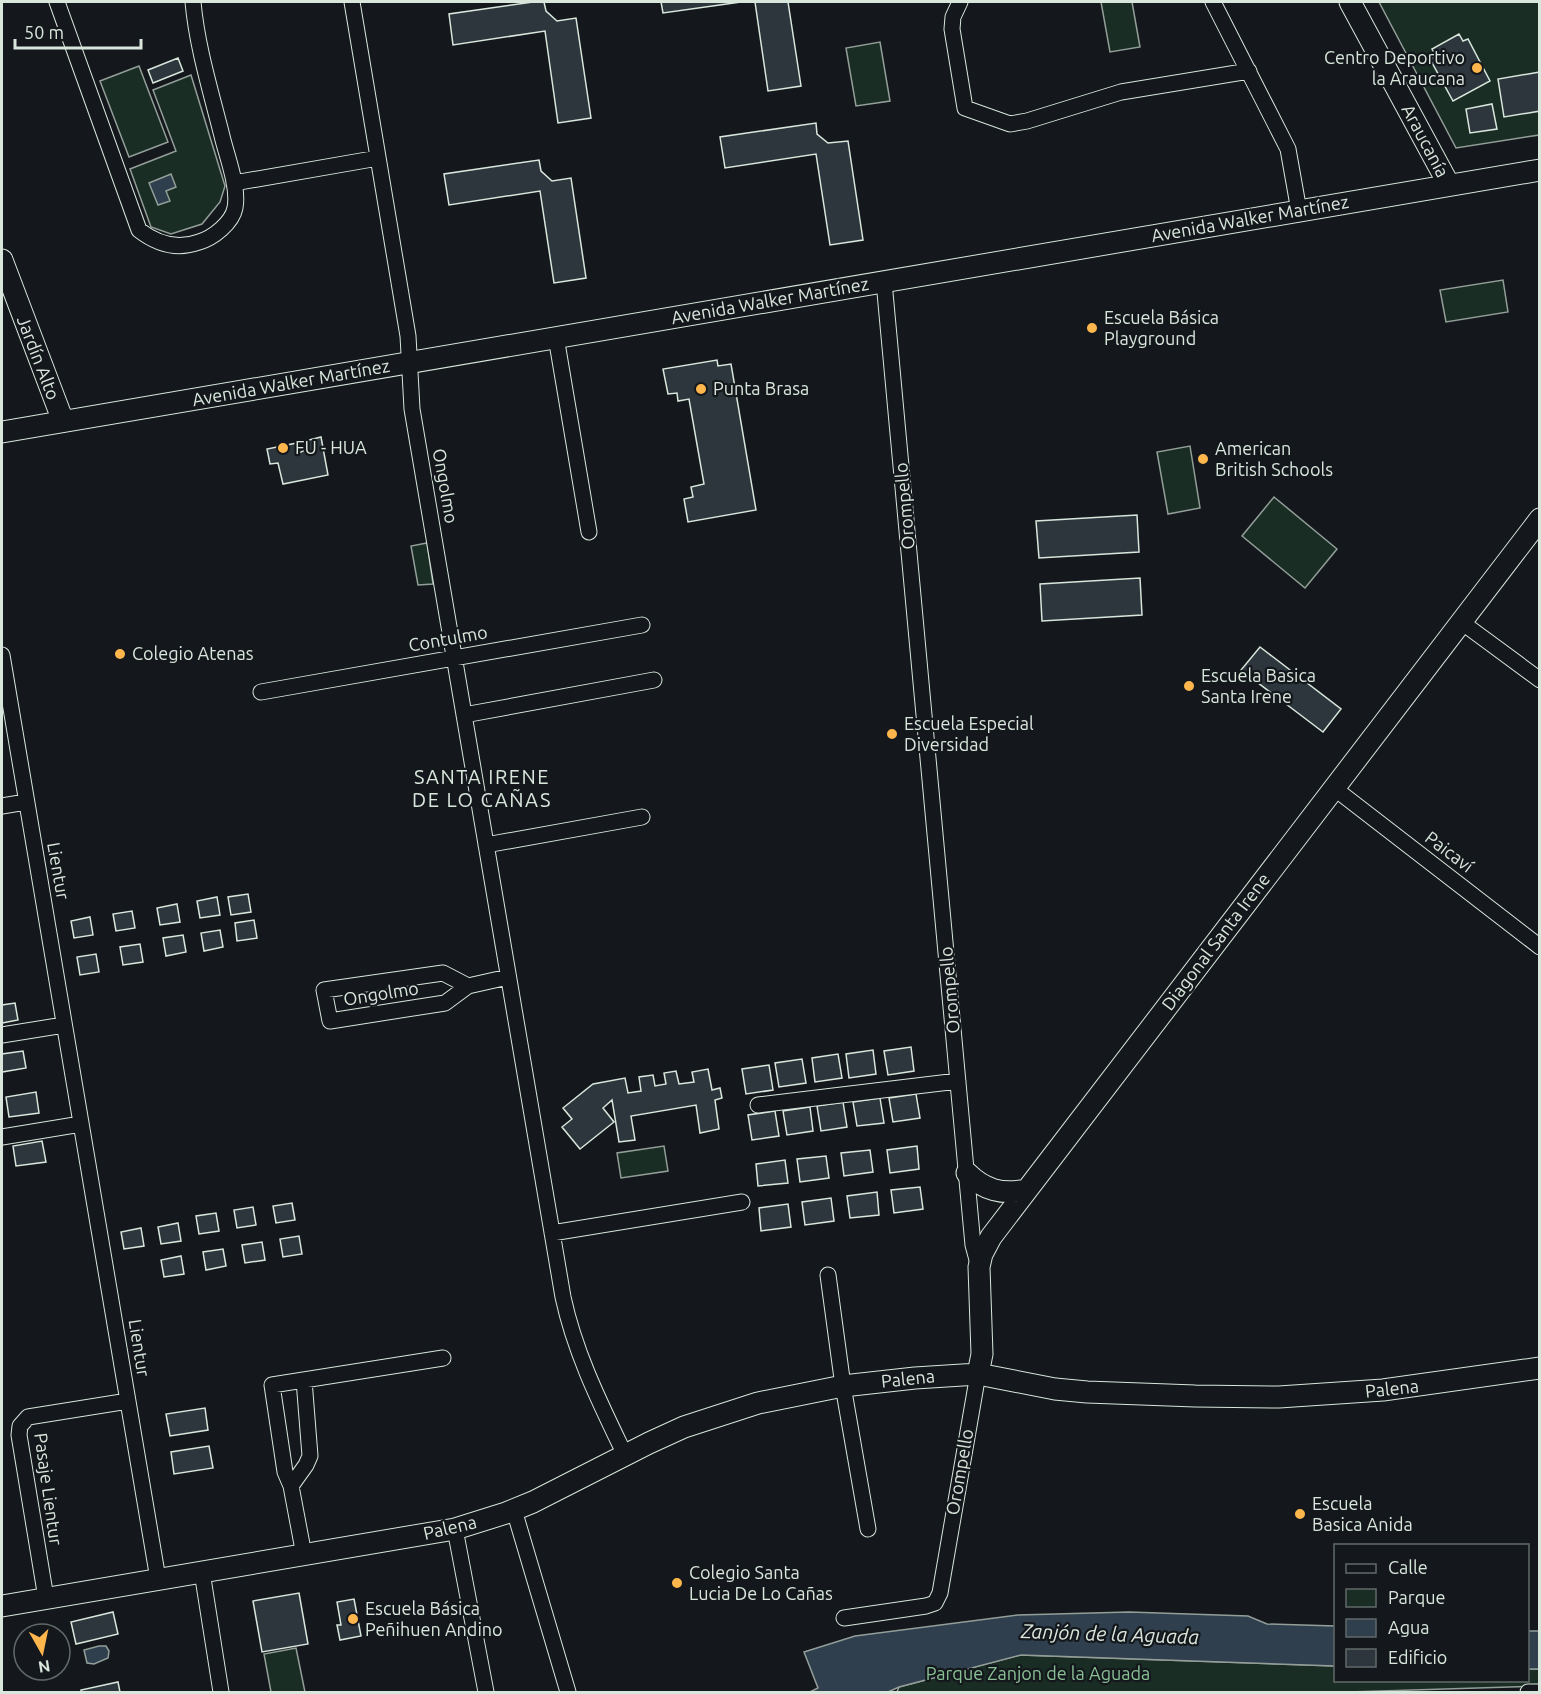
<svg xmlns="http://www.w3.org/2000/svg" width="1541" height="1694" viewBox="0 0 1541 1694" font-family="Ubuntu,sans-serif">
  <rect width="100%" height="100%" fill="#14181c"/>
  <path fill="#1a2d24" stroke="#939e99" stroke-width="1.5" d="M1101,2h31l8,45 -30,5z
    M1379,2h160v133l-83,13z
    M880,42l10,59 -34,5 -10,-58z
    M139,66l29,76 -39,15 -29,-76z
    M191,75l34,111 -5,16 -18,22 -31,10 -20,-7 -21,-58 46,-18 -23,-61z
    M1503,280l5,32 -62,10 -6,-32z
    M1190,446l10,62 -32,6 -11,-62z
    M1274,497l63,52 -32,39 -63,-52z
    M427,543l6,41 -15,1 -7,-39z
    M664,1146l4,25 -47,7 -4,-25z
    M296,1648l9,44h-34l-7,-38z
    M1020,1655l315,11 1,14h192v-11h12l-1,17 -191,6h-451l2,-5z"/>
  <path fill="#2f3f4d" stroke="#939e99" stroke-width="1.5" d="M171,174l5,13 -10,4 4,10 -12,4 -9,-22z
    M1129,1612l119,4 19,8 68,2v40l-314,-11 -122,32 -11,5h-78l8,-4 -14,-36 51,-16 163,-21z
    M1528,1631h11v38h-11z
    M99,1646h7l3,5 -1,7 -14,6 -7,-1 -3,-13z"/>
  <path fill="#2c363c" stroke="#d8e6dc" stroke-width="1.5" d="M533,2h11l2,9 11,10 19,-3 15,100 -33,5 -13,-92 -92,14 -4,-31z
    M661,2h80l-78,11z
    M755,2h33l13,84 -33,5z
    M1459,34l4,7 5,-2 22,42 -37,20 -23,-42 6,-3 -4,-7z
    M178,58l5,13 -30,12 -5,-13z
    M1540,72v39l-36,6 -6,-38z
    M1492,104l5,25 -27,4 -4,-24z
    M816,123l1,11 11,9 20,-2 15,99 -33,5 -14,-91 -91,14 -5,-31z
    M539,160l2,11 11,10 19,-3 15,100 -32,5 -14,-92 -91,14 -5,-31z
    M717,360l1,6 13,-2 25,146 -68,12 -4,-23 9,-2 -2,-10 13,-3 -15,-85 -11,2 -1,-8 -9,1 -5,-25z
    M321,437l7,38 -45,9 -5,-21 -8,1 -3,-15 30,-6 2,10 8,-4 -2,-8z
    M1137,515l2,37 -100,6 -3,-37z
    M1140,578l2,37 -100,6 -2,-37z
    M1260,647l81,62 -18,23 -82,-62z
    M248,894l3,18 -20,3 -3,-18z
    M217,897l3,18 -20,3 -3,-17z
    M177,904l3,18 -20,3 -3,-17z
    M132,911l3,17 -19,3 -3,-17z
    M90,917l3,18 -19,3 -3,-17z
    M254,920l3,18 -20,3 -2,-18z
    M220,930l3,17 -19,4 -3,-18z
    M183,935l3,17 -20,4 -3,-18z
    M140,944l3,18 -20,3 -3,-18z
    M96,954l3,18 -19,3 -3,-18z
    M15,1003l3,17 -16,3v-18z
    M911,1047l3,24 -26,4 -4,-24z
    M873,1050l3,24 -27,4 -3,-24z
    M23,1051l3,17 -24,4v-18z
    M838,1054l4,24 -27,4 -3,-24z
    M802,1059l4,24 -27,4 -4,-24z
    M769,1065l4,25 -27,4 -4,-25z
    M708,1069l4,21 8,-2 2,10 -7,2 4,29 -19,4 -4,-28 -65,11 4,24 -16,2 -7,-42 -9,8 11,14 -34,27 -18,-22 10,-8 -9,-11 30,-24 32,-6 3,15 13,-2 -2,-14 14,-2 2,11 11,-2 -2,-11 12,-2 3,13 15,-2 -2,-10z
    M36,1092l3,21 -30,4 -3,-20z
    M916,1094l4,24 -27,4 -4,-24z
    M880,1098l4,25 -27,3 -4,-24z
    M843,1102l4,25 -26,4 -4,-25z
    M810,1107l3,24 -26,4 -4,-24z
    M775,1111l4,25 -27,4 -4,-25z
    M42,1141l4,21 -30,4 -3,-20z
    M917,1146l2,23 -29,4 -3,-23z
    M870,1150l3,22 -29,4 -3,-23z
    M826,1156l3,22 -29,4 -3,-23z
    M785,1160l3,23 -30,3 -2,-22z
    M920,1187l3,22 -29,4 -3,-23z
    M877,1192l2,23 -29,3 -3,-22z
    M831,1198l3,23 -29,4 -3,-23z
    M292,1203l3,17 -19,3 -3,-17z
    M788,1204l3,23 -30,4 -2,-23z
    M253,1207l3,18 -19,3 -3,-18z
    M216,1213l3,18 -20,3 -3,-18z
    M178,1223l3,18 -20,3 -3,-17z
    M141,1228l3,18 -20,3 -3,-17z
    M299,1236l3,18 -19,3 -3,-18z
    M262,1242l3,18 -20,3 -3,-18z
    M223,1249l3,17 -20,4 -3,-18z
    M181,1256l3,18 -20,3 -3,-17z
    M205,1408l3,22 -38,6 -4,-22z
    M209,1446l4,22 -39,6 -3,-22z
    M299,1593l9,51 -46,8 -9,-51z
    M354,1599l7,37 -21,4 -3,-15h4l-4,-23z
    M113,1612l5,22 -42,10 -5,-22z
    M118,1682l2,10h-39v-2z"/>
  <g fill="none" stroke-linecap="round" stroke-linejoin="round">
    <defs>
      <path id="street" d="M57,2l82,228c18,14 38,20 60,12 14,-4 33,-19 36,-34 4,-21 -8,-51 -13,-72 -11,-44 -25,-89 -29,-134
        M352,2l56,334 4,73 151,888c12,56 37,106 62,158
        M960,2l-7,15 -1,12 13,79 45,16 17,-3 94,-29 128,-21
        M1213,2l75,147 11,62
        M234,183l144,-25
        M884,282l89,963 6,22
        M556,337l33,195
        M1460,621l80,59
        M2,655l156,924
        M261,692l381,-67
        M464,715l190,-35
        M1334,788l206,159
        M2,806l24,-4
        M486,845l156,-28
        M468,986l-25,-13 -119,17 6,31 115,-18 23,-17 40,-9
        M2,1035l62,-10
        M758,1105l200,-24
        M2,1137l79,-13
        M552,1233l190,-31
        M828,1275l15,111 25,143
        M291,1486l15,-21 4,-9 -6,-76
        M514,1510l54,182
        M455,1529l31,163
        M304,1555l-13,-69 -6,-14 -13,-87 171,-27
        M202,1572l19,120
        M46,1598l-27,-163 1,-9 8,-9 100,-16
        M844,1618l82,-12 9,-3 5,-10 38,-219
        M1528,1692h12"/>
      <path id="secondary" d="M1350,2l99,183
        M2,260l61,161
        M2,432l1538,-262
        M967,1173c17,17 35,22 59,17
        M978,1374l4,-20 -3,-87 3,-13 9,-17 549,-718
        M2,1606l453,-77 51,-16 27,-11 116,-59 35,-16 74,-24 85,-17 72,-8 63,-4 77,15 32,3 108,4 84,1 104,-7 157,-22"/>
    </defs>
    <use href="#street" stroke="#d8e6dc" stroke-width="17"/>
    <use href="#secondary" stroke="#d8e6dc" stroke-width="23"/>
    <use href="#street" stroke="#14181c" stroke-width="15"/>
    <use href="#secondary" stroke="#14181c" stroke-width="21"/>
  </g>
  <g fill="#ffb74d" stroke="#14181c" stroke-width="2">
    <circle cx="1477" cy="68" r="6"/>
    <circle cx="1092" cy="328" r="6"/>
    <circle cx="701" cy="389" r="6"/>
    <circle cx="283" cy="448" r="6"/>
    <circle cx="1203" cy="459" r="6"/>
    <circle cx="120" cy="654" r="6"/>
    <circle cx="1189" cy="686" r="6"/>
    <circle cx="892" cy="734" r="6"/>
    <circle cx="1300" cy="1514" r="6"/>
    <circle cx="677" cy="1583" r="6"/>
    <circle cx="353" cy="1619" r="6"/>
  </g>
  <g text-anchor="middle" stroke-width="4.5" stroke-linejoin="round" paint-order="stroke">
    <g font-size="18" fill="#d8e6dc" stroke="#14181c" text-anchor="start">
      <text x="1465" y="64" text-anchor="end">Centro Deportivo<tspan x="1465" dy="21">la Araucana</tspan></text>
      <text x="1104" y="324">Escuela Básica<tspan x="1104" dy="21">Playground</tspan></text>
      <text x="713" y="395">Punta Brasa</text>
      <text x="295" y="454">FU - HUA</text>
      <text x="1215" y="455">American<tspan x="1215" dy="21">British Schools</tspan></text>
      <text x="132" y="660">Colegio Atenas</text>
      <text x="1201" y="682">Escuela Basica<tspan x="1201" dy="21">Santa Irene</tspan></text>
      <text x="904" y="730">Escuela Especial<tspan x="904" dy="21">Diversidad</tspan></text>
      <text x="1312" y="1510">Escuela<tspan x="1312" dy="21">Basica Anida</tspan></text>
      <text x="689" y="1579">Colegio Santa<tspan x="689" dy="21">Lucia De Lo Cañas</tspan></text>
      <text x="365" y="1615">Escuela Básica<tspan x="365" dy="21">Peñihuen Andino</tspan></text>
    </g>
    <g font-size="18" fill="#d8e6dc" stroke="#14181c">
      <text transform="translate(1425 141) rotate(62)" y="6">Araucanía</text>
      <text transform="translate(1250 219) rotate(-10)" y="6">Avenida Walker Martínez</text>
      <text transform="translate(770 301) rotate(-10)" y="6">Avenida Walker Martínez</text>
      <text transform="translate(38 358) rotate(69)" y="6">Jardín Alto</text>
      <text transform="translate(291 383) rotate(-10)" y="6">Avenida Walker Martínez</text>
      <text transform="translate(445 486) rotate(80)" y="6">Ongolmo</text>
      <text transform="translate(905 506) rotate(-95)" y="6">Orompello</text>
      <text transform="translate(448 639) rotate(-10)" y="6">Contulmo</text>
      <text transform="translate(1449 852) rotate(37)" y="6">Paicaví</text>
      <text transform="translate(58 871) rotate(80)" y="6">Lientur</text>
      <text transform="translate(1216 942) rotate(-53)" y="6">Diagonal Santa Irene</text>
      <text transform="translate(950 990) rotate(-95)" y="6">Orompello</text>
      <text transform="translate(381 994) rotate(-9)" y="6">Ongolmo</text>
      <text transform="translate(139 1348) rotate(81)" y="6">Lientur</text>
      <text transform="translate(908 1379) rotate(-6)" y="6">Palena</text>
      <text transform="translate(1392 1389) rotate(-6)" y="6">Palena</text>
      <text transform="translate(960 1472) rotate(-80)" y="6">Orompello</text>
      <text transform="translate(48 1489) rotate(82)" y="6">Pasaje Lientur</text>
      <text transform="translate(450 1528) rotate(-13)" y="6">Palena</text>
    </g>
    <g font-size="18" fill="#8ac095" stroke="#14181c">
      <text x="1038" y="1680">Parque Zanjon de la Aguada</text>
    </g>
    <g font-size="20" letter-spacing="1.5" fill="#d8e6dc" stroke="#14181c">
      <text x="482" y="784">SANTA IRENE<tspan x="482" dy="23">DE LO CAÑAS</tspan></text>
    </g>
    <g font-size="20" font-style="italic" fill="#d8e6dc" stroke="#14181c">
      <text transform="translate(1110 1634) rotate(2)" y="7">Zanjón de la Aguada</text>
    </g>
  </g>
  <rect width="1541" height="1694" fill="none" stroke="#d8e6dc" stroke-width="6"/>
  <rect x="1334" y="1544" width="195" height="138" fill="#14181c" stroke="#626a69" stroke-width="1.5"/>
  <rect x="1346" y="1564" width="30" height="9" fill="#14181c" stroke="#626a69" stroke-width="1.5"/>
  <text x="1388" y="1574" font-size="18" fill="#d8e6dc">Calle</text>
  <rect x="1346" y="1589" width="30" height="18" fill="#1a2d24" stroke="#626a69" stroke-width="1.5"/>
  <text x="1388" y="1604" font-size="18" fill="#d8e6dc">Parque</text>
  <rect x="1346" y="1619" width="30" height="18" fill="#2f3f4d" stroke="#626a69" stroke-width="1.5"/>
  <text x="1388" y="1634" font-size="18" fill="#d8e6dc">Agua</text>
  <rect x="1346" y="1649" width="30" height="18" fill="#2c363c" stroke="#626a69" stroke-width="1.5"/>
  <text x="1388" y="1664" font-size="18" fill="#d8e6dc">Edificio</text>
  <g transform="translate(42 1652) rotate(171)"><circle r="28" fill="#14181c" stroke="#626a69" stroke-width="1.5"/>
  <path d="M0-4.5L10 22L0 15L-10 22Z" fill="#ffb74d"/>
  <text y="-9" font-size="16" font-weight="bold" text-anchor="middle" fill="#d8e6dc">N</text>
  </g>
  <path d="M15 39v9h126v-9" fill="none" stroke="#d8e6dc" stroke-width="3"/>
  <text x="24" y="39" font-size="18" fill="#d8e6dc" stroke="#14181c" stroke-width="4.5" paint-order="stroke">50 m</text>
</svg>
